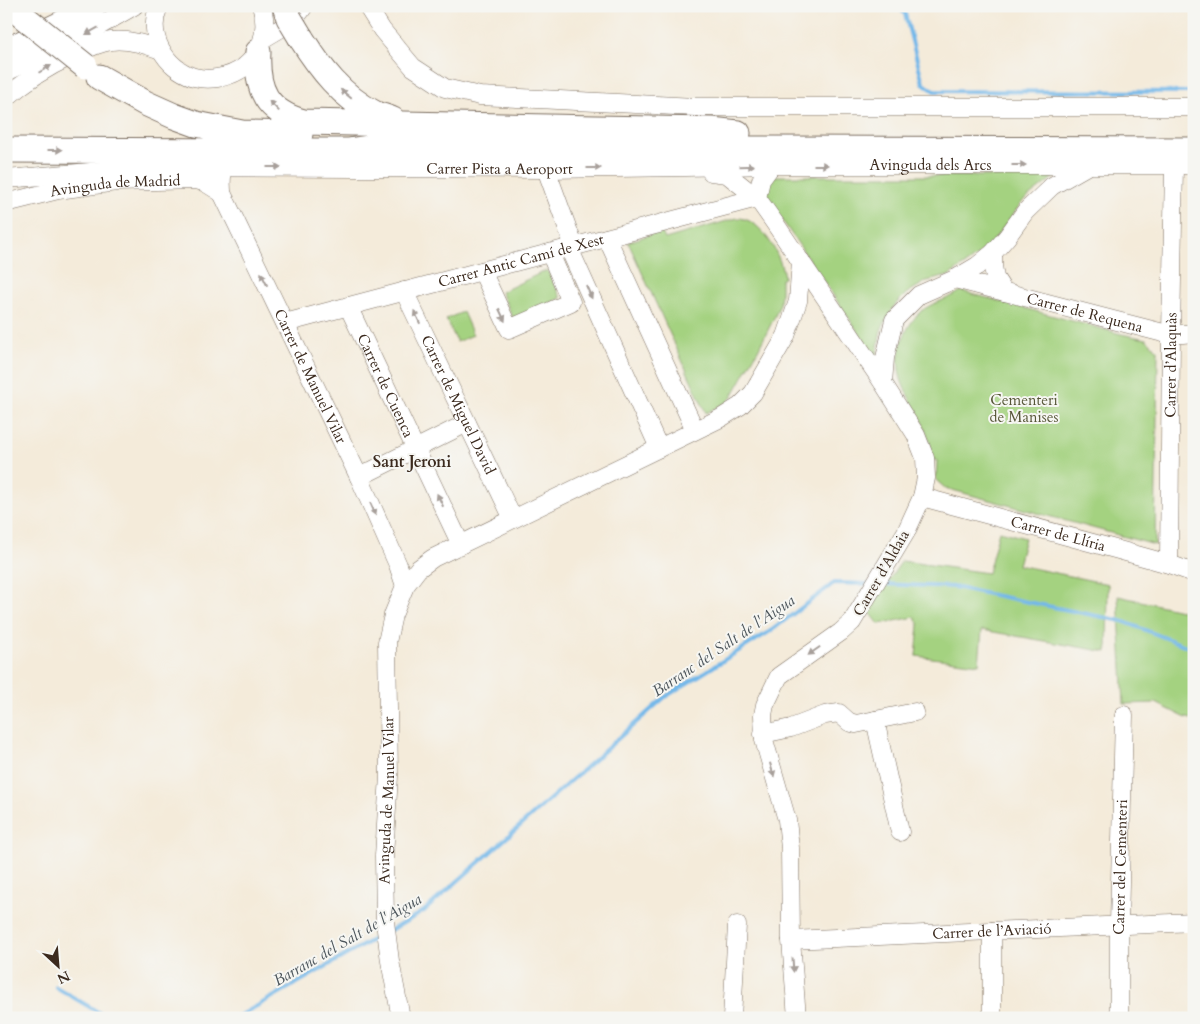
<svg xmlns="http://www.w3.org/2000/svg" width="1200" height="1024" viewBox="0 0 1200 1024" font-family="Cardo,serif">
  <rect width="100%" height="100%" fill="#f6f6f2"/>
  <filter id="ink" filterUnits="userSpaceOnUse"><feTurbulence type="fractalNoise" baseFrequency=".02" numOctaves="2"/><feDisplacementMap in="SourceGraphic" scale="10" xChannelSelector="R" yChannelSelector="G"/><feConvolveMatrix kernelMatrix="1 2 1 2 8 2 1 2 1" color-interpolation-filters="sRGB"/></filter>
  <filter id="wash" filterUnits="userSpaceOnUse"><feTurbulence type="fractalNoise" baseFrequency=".0096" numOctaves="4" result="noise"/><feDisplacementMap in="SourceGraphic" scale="20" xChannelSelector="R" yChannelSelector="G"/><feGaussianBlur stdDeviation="1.12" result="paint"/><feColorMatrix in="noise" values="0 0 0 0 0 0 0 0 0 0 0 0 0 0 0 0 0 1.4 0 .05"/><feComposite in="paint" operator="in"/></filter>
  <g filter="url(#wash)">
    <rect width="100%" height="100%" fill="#f4ebda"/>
    <path fill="#a4d280" stroke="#707e4f" d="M772,176h283l-32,25 -33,44 -21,17 -21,14 -21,5 -20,12 -13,13 -13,24 -5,28 -111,-163z
      M737,218c24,-1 45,39 47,60l-3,1v13l-1,12 -5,12 -17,34 -27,48 -4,4 -21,11 -78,-171 33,-11 4,8z
      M547,270l14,28 -47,22 -13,-28z
      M961,291l160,43 25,5 12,11 -3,195 -210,-57 -9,-8 1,-20h-4c-1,-8 -3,-18 -6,-26 -12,-35 -38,-52 -25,-93 4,-11 10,-21 18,-29 12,-10 28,-12 41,-21z
      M463,312l10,23 -16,7 -11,-23z
      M999,531l26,7 -7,27 90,19 -1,68 -125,-22 -3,34 -63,-8 3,-31 -4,-8 -36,7 -11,-14 34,-49 86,12z
      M1118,596l76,17v107l-10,-3 -28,-14 -32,1z"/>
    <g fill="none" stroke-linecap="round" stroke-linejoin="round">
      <path stroke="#73b8e9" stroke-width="4" d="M898,6l7,8 18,69 11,8 260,1
        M880,584l74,3 168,34 72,28
        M391,930l33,-19 241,-214 107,-67 62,-47 34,1
        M56,987l52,31
        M236,1018l145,-83"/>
    </g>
  </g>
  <g filter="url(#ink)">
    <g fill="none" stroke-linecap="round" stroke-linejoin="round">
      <defs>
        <g id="minor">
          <path d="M159,6c-13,29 6,62 35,71 8,2 16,2 23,1 21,-3 36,-15 44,-34 4,-11 5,-26 0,-38"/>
          <path d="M367,6l15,24 31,37 32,21 35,8 215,11h499"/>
          <path d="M263,39c17,-11 30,-15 41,-33"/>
          <path d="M6,72l74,-35 54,-31"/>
          <path d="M6,98c20,-18 41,-31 65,-42 13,-6 26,-13 40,-15 17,-2 34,3 50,9"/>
          <path id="s1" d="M225,167c-5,8 -3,17 -3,26l137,284 39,88 7,21"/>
          <path d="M546,169l28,77"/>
          <path d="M711,172l16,2 30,24 17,24 109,161 33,52 9,23 1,20 -4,19 -16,35 -54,90 -11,10 -62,44 -14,29 -2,10 1,25 23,80 3,28 1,92 6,78"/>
          <path id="s2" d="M6,179l145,-12 395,2 140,-2 86,-2h422"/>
          <path d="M757,198l4,-18 11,-15"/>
          <path id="s3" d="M6,203l52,-13 58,-8 80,-2 10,3 16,10"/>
          <path d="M607,238l88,192"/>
          <path d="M569,248l90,200"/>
          <path d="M993,253v13l2,12 9,14"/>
          <path d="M482,271l27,58 62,-27 -21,-49"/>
          <path id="s4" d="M955,279l216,56 23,-2"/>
          <path id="s5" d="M404,291l109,228"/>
          <path id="s6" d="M348,306l113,239"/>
          <path id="s7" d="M285,323l472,-125"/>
          <path d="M883,383l2,-25 9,-38 25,-25 36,-16 22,-13 16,-13 14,-16 18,-25 27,-26 35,-20"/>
          <path d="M359,477l108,-54"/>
          <path id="s8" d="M922,497l193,52 54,15 25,9"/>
          <path id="s9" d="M1169,564l2,-229 3,-170"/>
          <path d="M875,720l25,112"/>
          <path d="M763,734l28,-6 34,-13 14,-2 10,9 7,2 59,-12"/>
          <path d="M992,931v87"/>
          <path id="s10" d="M791,940l403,-18"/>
          <path id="s11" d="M401,1018l-11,-57 -5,-39 -1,-66 5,-80 -2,-134 6,-27 12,-29 13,-17 15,-11 288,-140 19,-12 13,-13 33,-57 12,-35 3,-40"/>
          <path d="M732,1018l5,-93"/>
          <path id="s12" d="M1119,1018v-93l5,-210"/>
        </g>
        <path id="highway" d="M301,38c19,30 41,59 73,75 6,3 13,4 19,7
          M6,51l53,-26 34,-19
          M258,52c-2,37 8,60 46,70l291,6 116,2 27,3
          M99,77l46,26 29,13 22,8 46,9 58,1
          M6,150l239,1h103l20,-3 826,2"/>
      </defs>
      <use href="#minor" stroke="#7c6e60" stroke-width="19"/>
      <use href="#highway" stroke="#7c6e60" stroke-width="27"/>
      <use href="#minor" stroke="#fff" stroke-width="18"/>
      <use href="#highway" stroke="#fff" stroke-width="25"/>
      <defs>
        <path id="highway-bridge" d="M10,6l75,60
          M285,6l4,12 12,20"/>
      </defs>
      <use href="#highway-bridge" stroke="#7c6e60" stroke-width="27" stroke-linecap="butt"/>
      <use href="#highway-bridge" stroke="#fff" stroke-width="25"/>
    </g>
    <defs><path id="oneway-solid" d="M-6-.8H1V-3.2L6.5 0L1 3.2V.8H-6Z" transform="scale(1.25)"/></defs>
    <g fill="#a79f9a">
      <use href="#oneway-solid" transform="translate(92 31) rotate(151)"/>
      <use href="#oneway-solid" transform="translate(45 69) rotate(-30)"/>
      <use href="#oneway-solid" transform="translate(346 94) rotate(-140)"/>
      <use href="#oneway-solid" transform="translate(274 106) rotate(-134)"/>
      <use href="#oneway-solid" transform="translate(55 150)"/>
      <use href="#oneway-solid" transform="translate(821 165)"/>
      <use href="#oneway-solid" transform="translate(1019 165)"/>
      <use href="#oneway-solid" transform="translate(747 166) rotate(-2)"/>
      <use href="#oneway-solid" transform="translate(274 167)"/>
      <use href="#oneway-solid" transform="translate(594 168)"/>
      <use href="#oneway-solid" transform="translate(264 279) rotate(-116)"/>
      <use href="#oneway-solid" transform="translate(589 292) rotate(66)"/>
      <use href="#oneway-solid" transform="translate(502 315) rotate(65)"/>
      <use href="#oneway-solid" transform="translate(417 317) rotate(-115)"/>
      <use href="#oneway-solid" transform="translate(440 500) rotate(-115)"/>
      <use href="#oneway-solid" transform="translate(373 509) rotate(66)"/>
      <use href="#oneway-solid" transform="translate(814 651) rotate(145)"/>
      <use href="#oneway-solid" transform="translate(772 770) rotate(74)"/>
      <use href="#oneway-solid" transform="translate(793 965) rotate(86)"/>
    </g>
  </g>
  <g text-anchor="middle" stroke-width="4" stroke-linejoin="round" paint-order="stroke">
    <g font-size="15" fill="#3b2a1e" stroke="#f6f6f2">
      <text dy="5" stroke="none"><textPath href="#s2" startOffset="925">Avinguda dels Arcs</textPath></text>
      <text dy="5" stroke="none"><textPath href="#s2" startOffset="494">Carrer Pista a Aeroport</textPath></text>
      <text dy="5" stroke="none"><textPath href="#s3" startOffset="111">Avinguda de Madrid</textPath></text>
      <text dy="5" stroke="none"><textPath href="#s7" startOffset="244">Carrer Antic Camí de Xest</textPath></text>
      <text dy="5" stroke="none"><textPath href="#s4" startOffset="134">Carrer de Requena</textPath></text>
      <text dy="5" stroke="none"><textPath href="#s9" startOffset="199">Carrer d’Alaquàs</textPath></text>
      <text dy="5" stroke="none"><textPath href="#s1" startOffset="230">Carrer de Manuel Vilar</textPath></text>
      <text dy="5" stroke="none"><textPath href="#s6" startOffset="88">Carrer de Cuenca</textPath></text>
      <text dy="5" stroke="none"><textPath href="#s5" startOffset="126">Carrer de Miguel David</textPath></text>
      <text dy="5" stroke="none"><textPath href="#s8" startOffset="141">Carrer de Llíria</textPath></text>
      <text transform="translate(881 573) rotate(-60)" y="5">Carrer d’Aldaia</text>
      <text dy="5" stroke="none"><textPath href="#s11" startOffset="219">Avinguda de Manuel Vilar</textPath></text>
      <text dy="5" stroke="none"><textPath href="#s12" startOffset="151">Carrer del Cementeri</textPath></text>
      <text dy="5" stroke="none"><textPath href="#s10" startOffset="201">Carrer de l’Aviació</textPath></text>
    </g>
    <g font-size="15" fill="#555436" stroke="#f6f6f2">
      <text x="1024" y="405">Cementeri<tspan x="1024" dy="17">de Manises</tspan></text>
    </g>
    <g font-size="16" font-weight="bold" fill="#3b2a1e" stroke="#f6f6f2">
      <text x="412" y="467">Sant Jeroni</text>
    </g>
    <g font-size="16" font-style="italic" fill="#4c555b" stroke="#f6f6f2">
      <text transform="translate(723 645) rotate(-34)" y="6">Barranc del Salt de l'Aigua</text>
      <text transform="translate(347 939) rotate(-30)" y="6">Barranc del Salt de l'Aigua</text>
    </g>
  </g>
  <rect width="1200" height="1024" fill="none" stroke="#f6f6f2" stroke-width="25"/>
  <g transform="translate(58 966) rotate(154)" stroke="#f6f6f2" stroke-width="4" paint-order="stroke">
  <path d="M0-4L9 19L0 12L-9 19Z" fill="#3b2a1e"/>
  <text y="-8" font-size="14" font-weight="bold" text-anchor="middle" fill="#3b2a1e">N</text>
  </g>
</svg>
